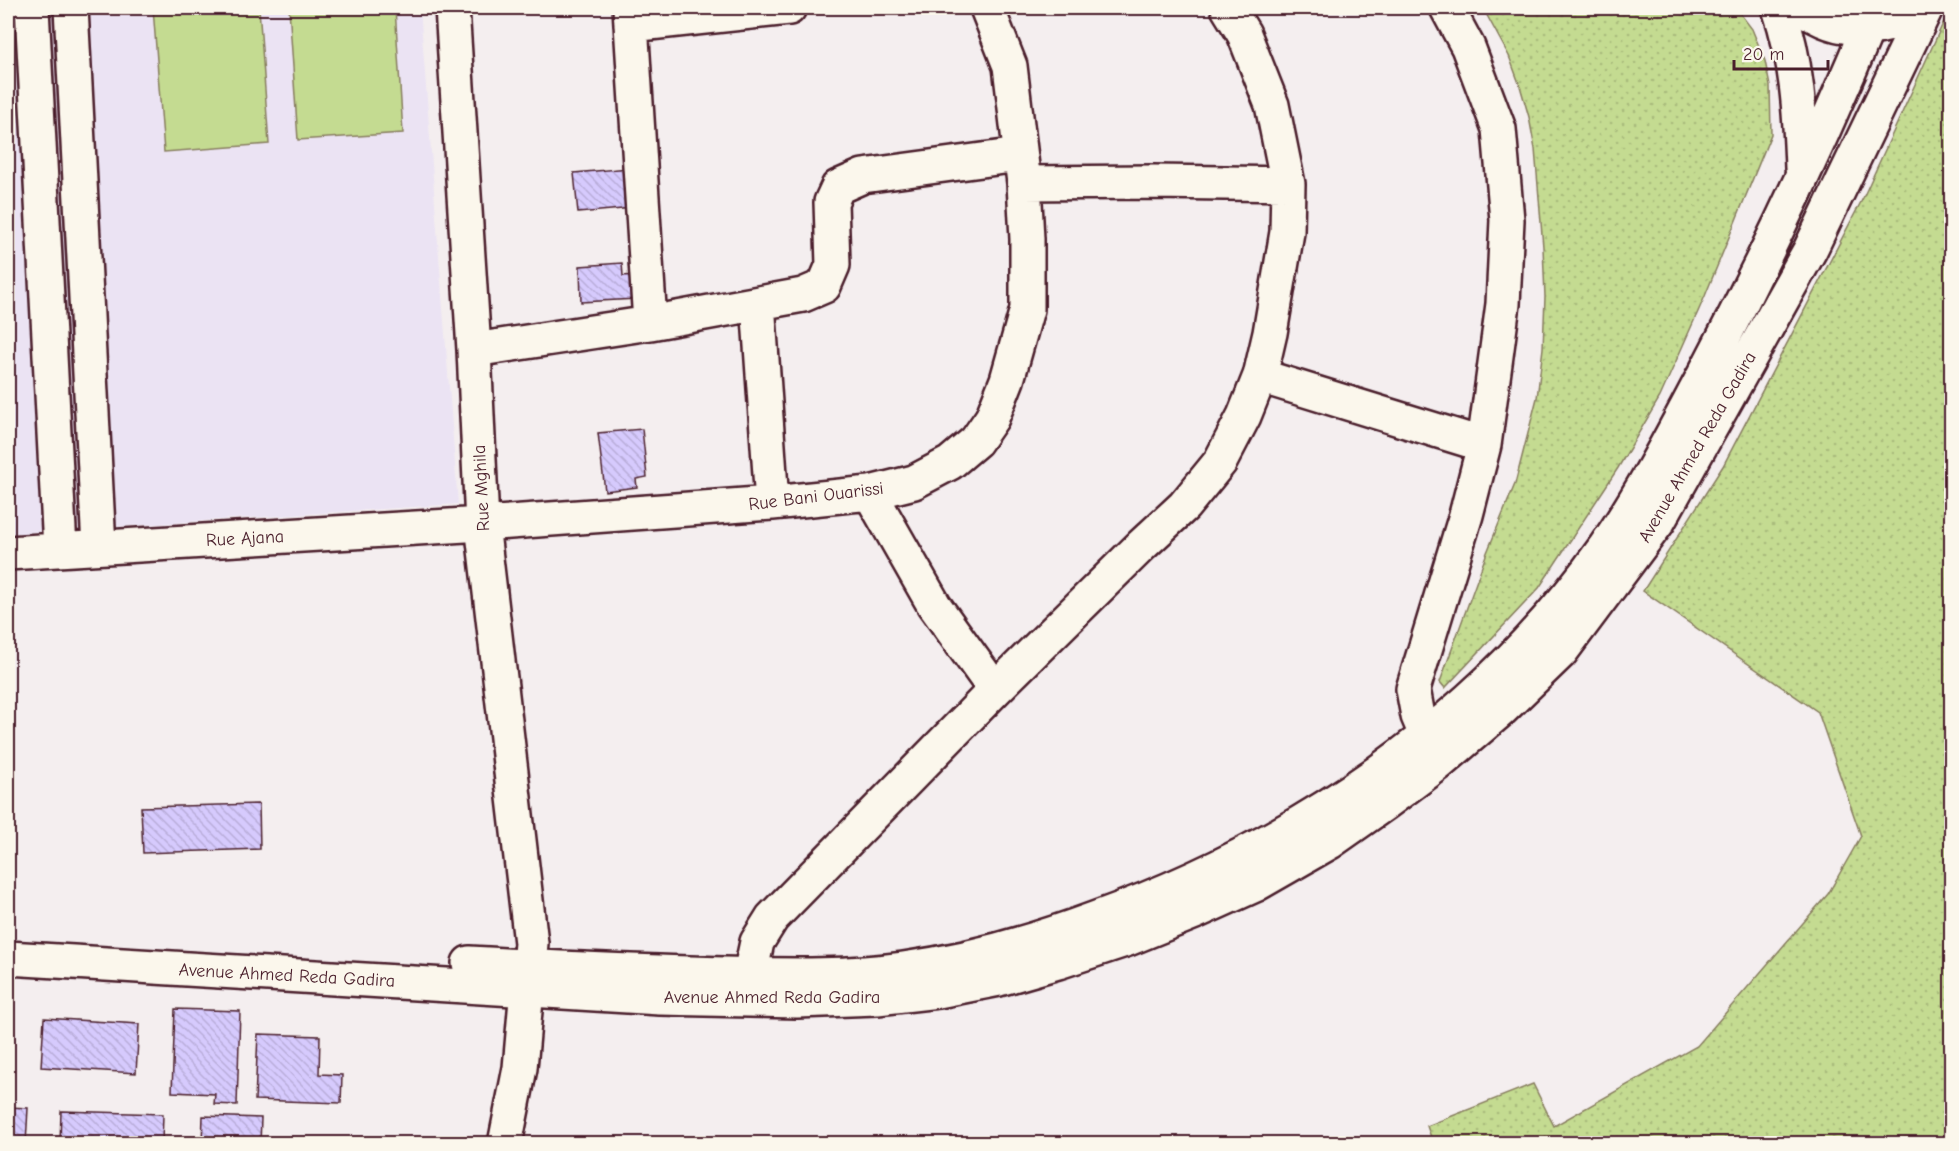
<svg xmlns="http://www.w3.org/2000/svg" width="1959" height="1151" viewBox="0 0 1959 1151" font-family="'Comic Neue',sans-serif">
  <defs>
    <pattern id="grass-dots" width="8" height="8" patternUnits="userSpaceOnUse" patternTransform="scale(1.5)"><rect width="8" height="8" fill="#c4db91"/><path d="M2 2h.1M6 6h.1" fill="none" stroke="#aabc7d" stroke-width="1.8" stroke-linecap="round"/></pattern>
    <pattern id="building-back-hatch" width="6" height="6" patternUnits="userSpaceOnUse" patternTransform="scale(1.5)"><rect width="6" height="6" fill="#d6cafd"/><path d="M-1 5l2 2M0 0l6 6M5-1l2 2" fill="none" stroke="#b9add9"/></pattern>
  </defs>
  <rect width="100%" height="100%" fill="#f4eeef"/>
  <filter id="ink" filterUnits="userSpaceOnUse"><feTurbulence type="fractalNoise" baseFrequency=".0167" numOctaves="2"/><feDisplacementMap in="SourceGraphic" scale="12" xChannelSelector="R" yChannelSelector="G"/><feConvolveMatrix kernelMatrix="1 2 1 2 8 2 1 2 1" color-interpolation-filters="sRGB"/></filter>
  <g filter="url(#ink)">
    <path fill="#ebe3f3" d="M8,8h412l38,496 -450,30z"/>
    <path fill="url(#grass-dots)" stroke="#877d5e" stroke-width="1.5" d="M1483,8h253l16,21 13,32 5,25 1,48 -66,162 -45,101 -42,71 -79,120 -94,100 -5,-6 46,-127 29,-71 22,-86 6,-50 2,-51 -2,-50 -8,-98 -6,-32 -9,-31 -11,-30z
      M1950,8h2l-1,1135h-518l-6,-17 106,-42 21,42 143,-80 131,-152 33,-58 -43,-124 -175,-121 80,-125 140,-268z"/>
    <path fill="#c4db91" stroke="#877d5e" stroke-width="1.5" d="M153,8h106l10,136 -105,8z
      M289,8h106l8,125 -105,7z"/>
    <path fill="url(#building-back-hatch)" stroke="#4a1f2b" stroke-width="1.5" d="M629,168l4,40 -55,5 -4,-40z
      M622,263l1,13 11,-1 2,24 -55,3 -1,-36z
      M642,429l5,48 -11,2 1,8 -32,4 -7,-58z
      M259,804l1,45 -117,4 -2,-46z
      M175,1009l65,2 -3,94 -23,-1 1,-10 -43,-2z
      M44,1018l95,6 -3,49 -95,-6z
      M258,1034l62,2 -1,38 23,1 -1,28 -86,-3z
      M8,1107l20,1 -2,36h-18z
      M61,1111l102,3 -1,30h-102z
      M203,1116l58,2 -1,26h-58z"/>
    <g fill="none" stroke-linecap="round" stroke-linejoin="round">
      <defs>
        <path id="minor" d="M32,8l28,541
          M71,8l28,539
          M452,8l22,342 8,174 49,419 -11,125 -15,76
          M630,8l20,315
          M1803,8c35,26 83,27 119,0
          M631,25l158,-17
          M1024,183l129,-1 135,2
          M754,304l5,13 13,186
          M474,350l176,-27 153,-28 21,-9 9,-21 -2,-63 7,-15 25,-11 156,-21
          M1260,376l224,69
          M870,493l64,112 61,85
          M8,553l474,-29 290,-21 98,-10 44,-11 36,-19 26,-22 16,-23 15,-38 20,-71v-70l-3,-56 -14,-117 -23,-58
          M1426,735l-8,-19 -5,-27 53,-174 18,-70 19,-141 4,-84 -8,-91 -31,-82 -21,-39
          M750,975l7,-33 15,-24 223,-228 147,-145 42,-39 36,-44 24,-46 16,-40 10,-43 17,-101 1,-48 -16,-79 -28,-71 -16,-26"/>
        <path id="major" d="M1779,8c18,53 21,105 23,160
          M8,958l652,40 137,3 80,-3 61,-7 61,-12 59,-17 70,-23 67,-27 60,-27 75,-43 54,-38 54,-40 63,-54 60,-58 97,-130 152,-272 116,-242
          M469,963c85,5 170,9 255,11 59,1 120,3 179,-5 66,-9 129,-27 191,-50 201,-72 387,-197 511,-372 38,-55 68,-114 99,-172 63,-119 121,-243 172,-367"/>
      </defs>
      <use href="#minor" stroke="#4a1f2b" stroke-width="38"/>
      <use href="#major" stroke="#4a1f2b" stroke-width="38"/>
      <use href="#minor" stroke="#fbf7ec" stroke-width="33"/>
      <use href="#major" stroke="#fbf7ec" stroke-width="33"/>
    </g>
  </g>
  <g text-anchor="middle" stroke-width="5" stroke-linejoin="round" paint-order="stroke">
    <g font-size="18" fill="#4a1f2b" stroke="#fbf7ec">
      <text transform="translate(1697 447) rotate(-60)" y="6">Avenue Ahmed Reda Gadira</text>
      <text transform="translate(481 488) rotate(-93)" y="6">Rue Mghila</text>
      <text transform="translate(816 496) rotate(-7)" y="6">Rue Bani Ouarissi</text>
      <text transform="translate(245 538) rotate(-3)" y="6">Rue Ajana</text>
      <text transform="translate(287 975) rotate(3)" y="6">Avenue Ahmed Reda Gadira</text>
      <text x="772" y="1003">Avenue Ahmed Reda Gadira</text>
    </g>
  </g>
  <rect width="1959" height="1151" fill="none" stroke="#fbf7ec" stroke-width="30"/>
  <rect x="15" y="15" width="1929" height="1121" fill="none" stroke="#4a1f2b" stroke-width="2" filter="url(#ink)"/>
  <path d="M1734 60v9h94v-9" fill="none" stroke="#4a1f2b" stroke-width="3"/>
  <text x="1743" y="60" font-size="18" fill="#4a1f2b" stroke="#fbf7ec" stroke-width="4.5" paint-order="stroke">20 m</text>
</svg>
